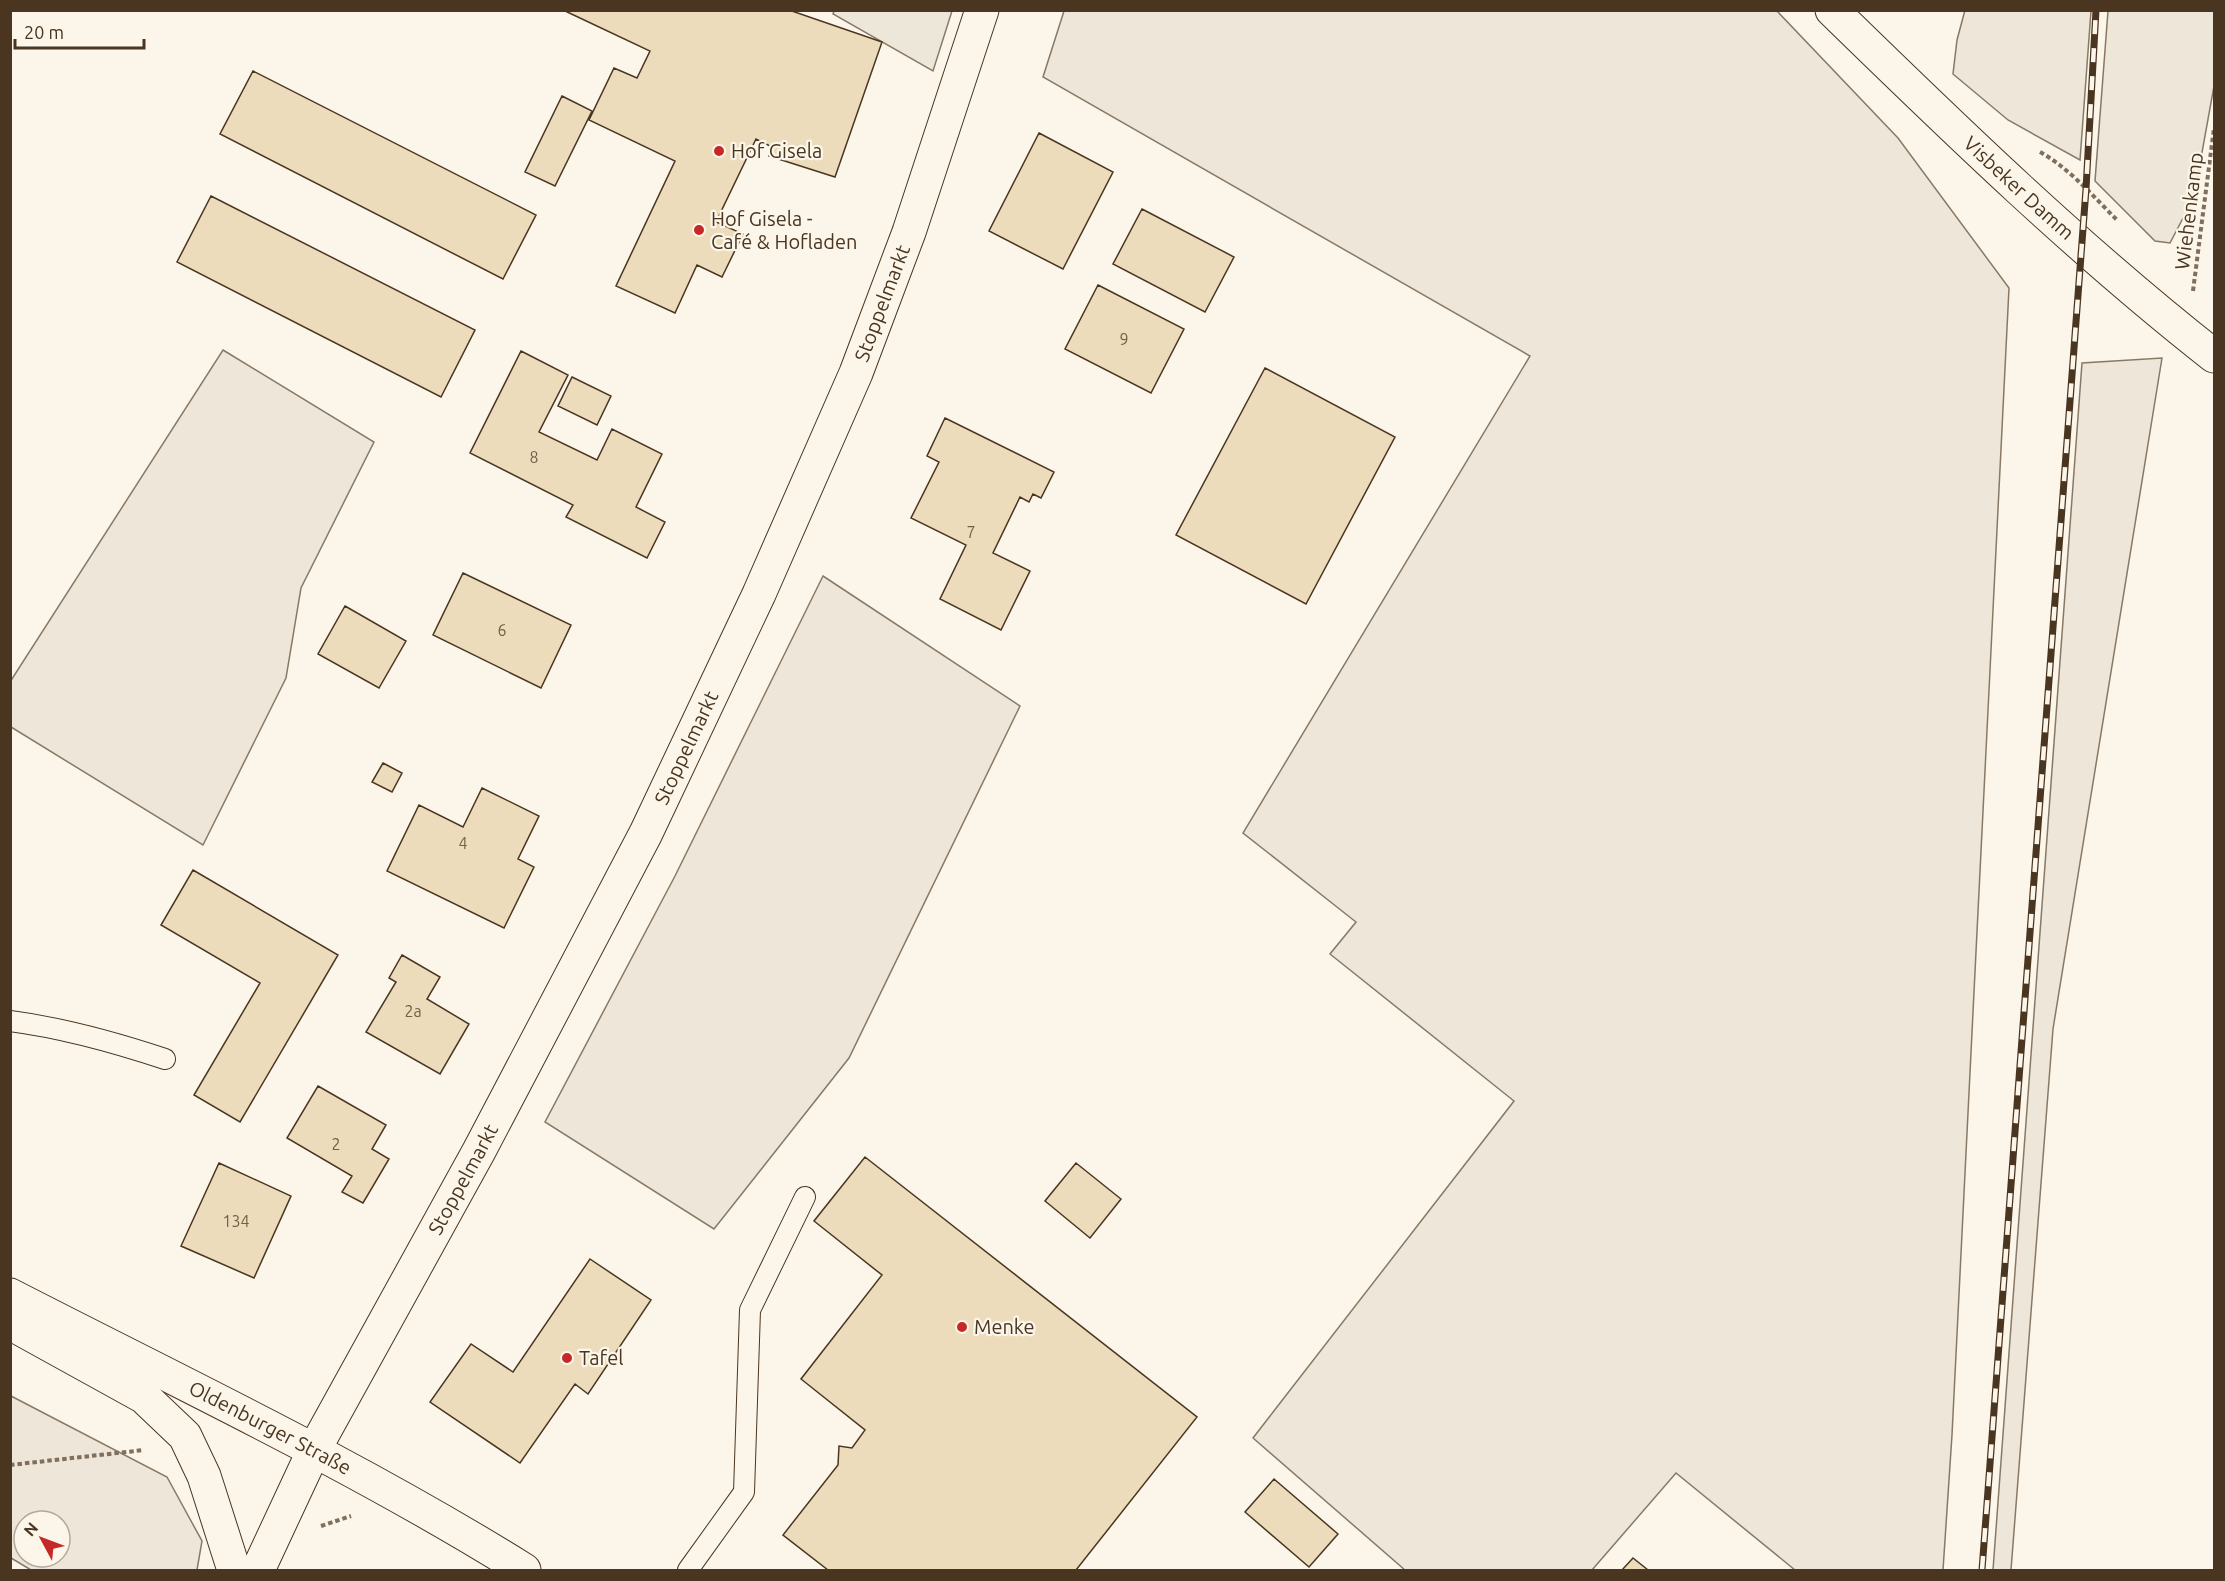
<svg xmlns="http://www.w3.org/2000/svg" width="2225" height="1581" viewBox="0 0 2225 1581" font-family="Ubuntu,sans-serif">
  <rect width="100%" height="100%" fill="#fbf6e9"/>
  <path fill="#ede6d9" stroke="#887966" stroke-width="1.5" fill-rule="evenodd" d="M1965,10l126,1 -11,149 -72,-40 -55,-46 4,-34z
    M1064,11h713l121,127 111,150 -57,1147 -9,135h-148l-119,-97 -84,97h-187l-152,-132 261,-337 -184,-147 26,-32 -113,-89 287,-477 -487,-279z
    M2108,11h106v75l-20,111 -24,46 -15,-2 -60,-60z
    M223,350l151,92 -73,146 -15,90 -83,167 -192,-118 -1,-45z
    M2162,358l-109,671 -42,541h-18l89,-1207z
    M823,576l197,130 -171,352 -135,171 -169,-107 130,-246z
    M11,1396l156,81 35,64 -5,29h-166l-20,-12zM24,1521h36v36h-36z"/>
  <path fill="#ede7d9" stroke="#887966" stroke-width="1.5" d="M834,11l118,-1v1l-19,60 -100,-57z"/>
  <path fill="#ecdcbc" stroke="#4a3520" stroke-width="1.5" d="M563,10h226l93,32 -47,135 -66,-21 3,-9 -16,-8 -40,83 27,12 -21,43 -25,-12 -22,48 -59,-27 59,-125 -86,-41 25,-52 23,10 13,-27z
    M253,71l283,144 -33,64 -283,-145z
    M562,96l30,15 -37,75 -30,-14z
    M1039,133l74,39 -50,97 -74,-38z
    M211,196l264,134 -34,67 -264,-135z
    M1142,209l92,48 -29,55 -92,-48z
    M1098,285l86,44 -33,64 -86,-44z
    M521,351l47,24 -29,57 58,28 15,-31 50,25 -26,53 29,15 -18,36 -81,-41 7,-12 -103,-52z
    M1265,368l130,69 -89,167 -130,-69z
    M572,377l39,19 -14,29 -39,-19z
    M945,418l109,54 -13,26 -8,-4 -4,8 -9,-5 -27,56 37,18 -29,59 -61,-31 26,-54 -55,-27 28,-56 -12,-6z
    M463,573l108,52 -30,63 -108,-53z
    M345,606l61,35 -27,47 -61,-34z
    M383,763l19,10 -10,19 -20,-10z
    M482,788l57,28 -21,43 16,8 -30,61 -117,-57 32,-66 44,22z
    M193,870l145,85 -98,167 -46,-27 66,-112 -99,-58z
    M402,955l38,22 -13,22 42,25 -29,50 -74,-42 30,-50 -7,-4z
    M318,1086l68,39 -14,24 17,10 -26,44 -21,-11 10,-16 -65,-38z
    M865,1157l332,260 -121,153h-248l-45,-35 55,-70 1,-19 13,2 13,-18 -64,-51 81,-104 -68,-54z
    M219,1163l72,33 -37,82 -73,-32z
    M1076,1163l45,36 -31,39 -45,-37z
    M590,1259l61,41 -63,94 -13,-10 -55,79 -90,-61 41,-58 42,28z
    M1274,1479l64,55 -29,33 -64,-55z
    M1633,1558l15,12h-26z"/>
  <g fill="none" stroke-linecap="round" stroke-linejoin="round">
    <defs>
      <path id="lane" d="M10,1021c54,7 104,21 155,38
        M688,1570l56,-78 6,-182 55,-113"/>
      <g id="street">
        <path id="s1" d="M314,1450l165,-299 167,-318 113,-239 97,-221 53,-141 73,-222"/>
      </g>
      <g id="secondary">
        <path id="s2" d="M1832,10c123,120 247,240 382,346"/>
        <path id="s3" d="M10,1295c173,89 349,172 514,275"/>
        <path d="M10,1323l134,74 41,39 19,40 30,94"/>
        <path d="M258,1570l56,-120"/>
      </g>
    </defs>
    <use href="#lane" stroke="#4a3520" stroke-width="22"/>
    <use href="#street" stroke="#4a3520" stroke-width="35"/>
    <use href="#secondary" stroke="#4a3520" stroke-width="35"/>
    <path stroke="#7f6f5c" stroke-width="4" stroke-dasharray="4.5 3" stroke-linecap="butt" d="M2040,152c29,16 54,45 77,68
      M2193,291l21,-163
      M10,1465l134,-15
      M321,1526l30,-10"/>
    <use href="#lane" stroke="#fbf6e9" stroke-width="20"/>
    <use href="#street" stroke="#fbf6e9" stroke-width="33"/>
    <use href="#secondary" stroke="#fbf6e9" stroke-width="33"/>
    <defs>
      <path id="rail" d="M1982,1570l104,-1381 10,-179"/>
    </defs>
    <use href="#rail" stroke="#4a3520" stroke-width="7"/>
    <use href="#rail" stroke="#fbf6e9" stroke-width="4.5" stroke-dasharray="14" stroke-linecap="butt"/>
  </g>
  <g fill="#c62828" stroke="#fbf6e9" stroke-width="2">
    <circle cx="719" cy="151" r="6"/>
    <circle cx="699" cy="230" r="6"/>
    <circle cx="962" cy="1327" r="6"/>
    <circle cx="567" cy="1358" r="6"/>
  </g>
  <g text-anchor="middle" stroke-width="4.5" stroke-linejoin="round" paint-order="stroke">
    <g font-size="16" fill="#725f47">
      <text x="1124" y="345">9</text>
      <text x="534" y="463">8</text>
      <text x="971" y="538">7</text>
      <text x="502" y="636">6</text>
      <text x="463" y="849">4</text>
      <text x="413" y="1017">2a</text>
      <text x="336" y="1150">2</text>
      <text x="236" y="1227">134</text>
    </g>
    <g font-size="20" fill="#4a3520" stroke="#fbf6e9" text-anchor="start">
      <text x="731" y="158">Hof Gisela</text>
      <text x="711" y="226">Hof Gisela -<tspan x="711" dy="23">Café &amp; Hofladen</tspan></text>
      <text x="974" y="1334">Menke</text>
      <text x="579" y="1365">Tafel</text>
    </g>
    <g font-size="20" fill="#4a3520" stroke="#fbf6e9">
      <text dy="7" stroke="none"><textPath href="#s2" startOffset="258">Visbeker Damm</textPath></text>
      <text transform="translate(2189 211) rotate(-83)" y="7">Wiehenkamp</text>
      <text dy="7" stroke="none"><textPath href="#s1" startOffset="1281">Stoppelmarkt</textPath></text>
      <text dy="7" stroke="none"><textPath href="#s1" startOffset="795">Stoppelmarkt</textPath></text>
      <text dy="7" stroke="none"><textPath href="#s1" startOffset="309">Stoppelmarkt</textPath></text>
      <text dy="7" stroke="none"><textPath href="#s3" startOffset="292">Oldenburger Straße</textPath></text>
    </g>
  </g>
  <rect width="2225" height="1581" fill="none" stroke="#4a3520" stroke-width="24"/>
  <g transform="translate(42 1539) rotate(311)"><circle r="28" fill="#fbf6e9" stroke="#b4a999" stroke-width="1.5"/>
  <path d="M0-4.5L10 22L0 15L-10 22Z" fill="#c62828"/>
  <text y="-9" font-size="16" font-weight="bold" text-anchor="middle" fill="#4a3520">N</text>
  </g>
  <path d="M15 39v9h129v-9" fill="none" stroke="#4a3520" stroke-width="3"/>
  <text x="24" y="39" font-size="18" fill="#4a3520" stroke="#fbf6e9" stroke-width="4.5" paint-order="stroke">20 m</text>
</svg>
